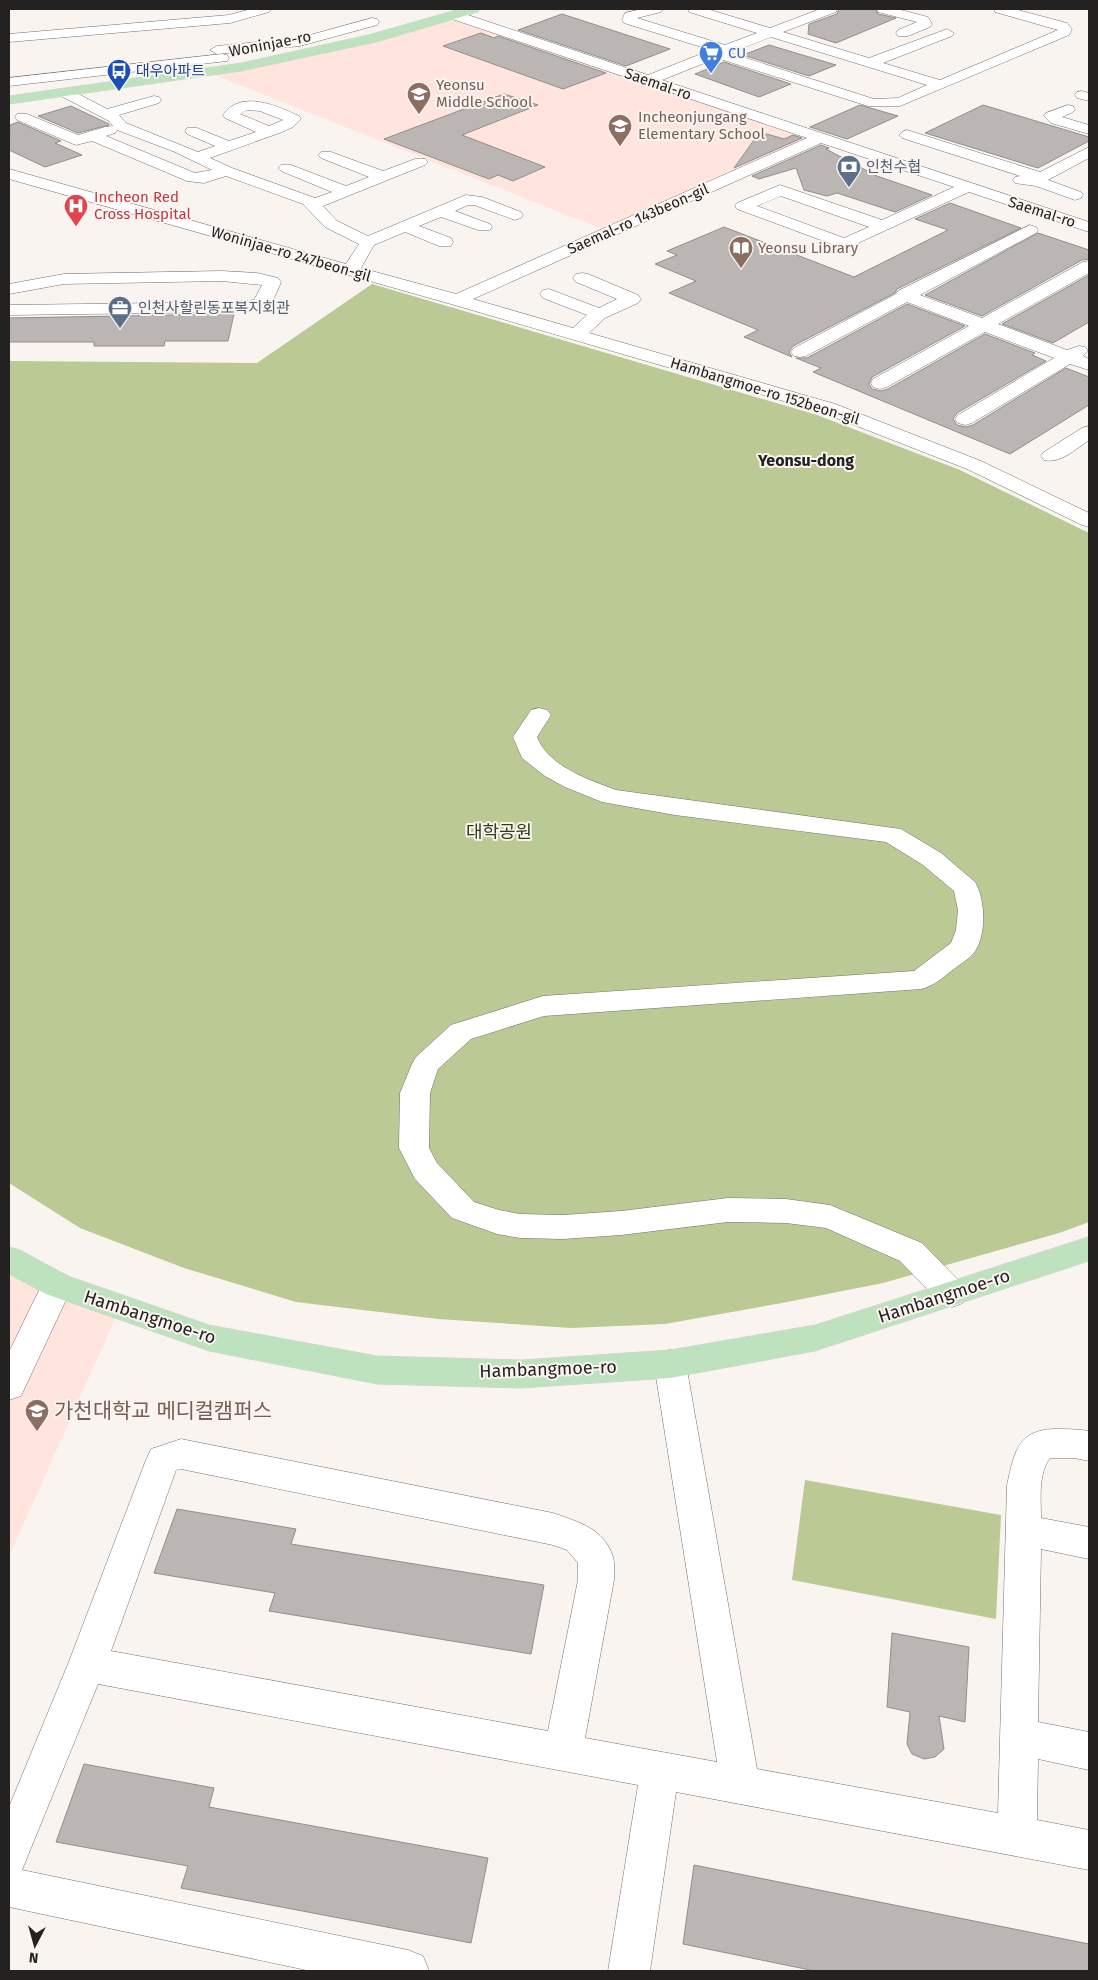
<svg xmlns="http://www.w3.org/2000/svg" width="1098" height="1980" viewBox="0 0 1098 1980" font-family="'Fira Sans','Noto Sans KR',sans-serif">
  <rect width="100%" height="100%" fill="#faf4f1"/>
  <path fill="#ffe5dd" d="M454,15l365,123 -210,94 -402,-160 34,-5z
    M9,1259l48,26 63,23 -111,249z"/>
  <path fill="#bbc994" d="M372,284l445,131 143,55 129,63v689l-30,11 -176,50 -101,20 -117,21 -94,4 -133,-9 -142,-17 -112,-34 -104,-40 -71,-45v-822l248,2z
    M805,1480l196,35 -5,104 -204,-39z"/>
  <path fill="#bbb5b3" stroke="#938d8b" d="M839,9h36l3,5 18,4 -60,25 -28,-9 1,-10 28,-10z
    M562,14l108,35 -44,17 -108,-36z
    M481,33l13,5 4,-2 108,37 -43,16 -120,-43z
    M769,45l67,20 -27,11 -66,-21z
    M724,62l67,22 -32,13 -64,-23z
    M504,94l34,11 -76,30 83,32 -32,14 -15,-6 -9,4 -105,-40z
    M860,105l38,11 -51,23 -37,-12z
    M983,105l106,32v4l-51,27 -113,-35z
    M71,106l38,18v1l-31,8 -40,-17z
    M18,122l43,19 -6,2 27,12 -37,12 -36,-17 1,-25z
    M767,134l17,5 9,-4 9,3 -68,30 20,-28z
    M821,145l8,3 -3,1 51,27 55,19 -37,17 -58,-19 -10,3 -23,-6 -8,-22 -37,11 -7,-3z
    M950,203l71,25 -124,61 -2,4 -102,53 -4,6 3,5 -48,-20 14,-7 -89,-37 27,-12 -41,-17 22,-9 -10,-4 57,-24 130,50 94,-47 -33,-11z
    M1038,233l51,17v9l-7,1 -100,56 -57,-21z
    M1089,275v47l-36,21 -51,-19z
    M907,304l58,22 -93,51 -3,7 3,5 9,2 7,-2 97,-55 50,19 -3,2 14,6 -89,52 -4,6 4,6 9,2 7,-2 93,-57 23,9v28l-79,49 -197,-82 8,-4 -25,-10h11z
    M234,314l-6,27h-63l-1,5h-70v-4h-85v-24z
    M177,1509l119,20 -5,15 253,41 -13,69 -262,-43 6,-18 -121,-20z
    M892,1633l77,14 -4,75 -26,-6 5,33 -9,8 -11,2 -12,-5 -5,-10 3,-32 -23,-5z
    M84,1764l130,24 -5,19 279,51 -17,85 -290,-55 7,-22 -132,-24z
    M694,1865l395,79v27h-274l-132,-27z"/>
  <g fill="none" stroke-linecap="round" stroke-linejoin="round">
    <defs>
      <path id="minor" d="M251,9h20l-2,3 -39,11 -221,19v-8l220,-19z
        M642,9h21l-2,3 -24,6 88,27 32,-12 -68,-21 -1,-3h19l63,19 50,-19h17l-1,3 -53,20 86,26 78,-29 7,4 -2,3 -69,27 57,17 118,-50 -63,-18 -1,-3h20l53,14 5,6 -3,6 -169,71h-32l-151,-48 -55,22 427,142v10l-120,-40 -124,57 -108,-40 -2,-3 2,-3 43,-18 102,35 72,-33 -133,-44 -348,156 100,29 14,-13 -44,-17 -3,-4 3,-4 6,-1 50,19 18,-9 -41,-17 -3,-4 3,-4 6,-1 6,1 50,21 3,4 -3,4 -33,15 -16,15 246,71 146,57 108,52v14l-7,-2 -115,-56 -146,-57 -370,-108 -442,-125v-10l337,95 13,-20 -34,-17 -22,-23 -77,-28 -22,7 -17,-2 -95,-40 -16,4 -5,-2 -54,-23 -2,-3 2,-3h10l51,21 27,-8 8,-1 -4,-5 -50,-26 -2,-3 2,-3h10l38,20 47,-13 5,1 2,3 -2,3 -40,12 7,8 72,29 17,-6 -28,-12 -2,-3 2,-3h10l32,13 27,-9 -31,-14 -2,-3c18,-26 54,-9 76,1l2,3 -8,8 -11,5 -72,26 22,10 83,30 17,-6 -51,-21 -3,-3 3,-3h10l55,21 23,-9 -48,-19 -3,-3 3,-3h10l52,19 32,-12h10l3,3 -3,3 -102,41 14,15 31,15 98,-41 16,2 39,15 2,3 -2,3 -6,2 -41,-15h-6l-13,6 35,13 2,3 -2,3h-12l-37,-13 -22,9 32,12 2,4 -2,4h-12l-34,-14 -31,13 -13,23 95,26 351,-156 -358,-120 -2,-3 7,-4 5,1 189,63 63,-25 -87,-27 -2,-3 3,-7zM771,37l156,48 -29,13 -24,1 -144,-46zM247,110l13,1 23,9 -14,6 -29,-12zM117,130l58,22 37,18 -17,3 -89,-37 9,-3zM781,196l88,31 -25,11 -87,-32z
        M877,9h20l31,8 4,7 -2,3 -22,9h-10l-2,-3 2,-3 19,-8 -39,-10z
        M372,18l5,1 2,3 -2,3 -77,21 -83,8 -7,-4 7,-4 82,-8z
        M222,54l5,1 2,3 -2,3 -218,25v-8z
        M1082,91l7,2v8l-12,-3 -2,-3 2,-3z
        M1068,105l5,1 2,3 -2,3 -11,5 27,8v9l-38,-11 -7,-7 2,-3z
        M907,130l133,42 49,-25v11l-41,22 33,12 2,3 -2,3 -6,2 -39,-14 -21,-3 -2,-3 2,-3 5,-1 -118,-38 -3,-3 3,-3z
        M1030,225l6,2 2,3 -2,3 -116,62 62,23 101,-56 6,-1v12l-91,51 69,26 12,-4 6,1 3,4 -5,5 6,3v11l-19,-6 -98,59 -7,2 -7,-2 -3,-4 3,-4 96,-57 -69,-26 -98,55 -7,2 -7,-2 -2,-4 2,-4 96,-53 -62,-24 -101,54 -6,1 -6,-1 -3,-4 3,-4 102,-54 2,-3z
        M222,271l35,2 21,5 3,4c-11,29 -16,28 -45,30l-227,3v-10l227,-3 18,-2 8,-15 -40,-4 -158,3 -55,10v-10l55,-10z
        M1089,426v14c-13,9 -29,24 -45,20l-3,-4 3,-4 38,-24z
        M539,708l8,2 4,5 -14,22c12,30 51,42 79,53l285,39 40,24 34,29c11,18 12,57 -3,73 -6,6 -15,11 -22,17 -9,7 -17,14 -29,17l-377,27 -73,23 -33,30 -8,24 -1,55 8,15 37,39 25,8 21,4 43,1 58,-4 107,-13 58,1 44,6 92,38 41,42 5,9 -5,9 -11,4 -11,-4 -41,-42 -74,-33 -40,-5 -58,-1 -107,13 -58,4 -43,-1 -23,-4 -45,-16 -37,-39 -16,-31 1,-55 12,-29 4,-7 35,-32 92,-29 371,-25 37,-28 5,-13 2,-20 -4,-19 -31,-26 -37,-23 -211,-27 -73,-13 -37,-15 -20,-11 -23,-18 -9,-21 18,-27z
        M57,1272l11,4 5,9 -52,111 -12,4v-48l37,-76z
        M670,1350l12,4 4,10 71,405 241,44 9,-328c7,-31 10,-55 47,-56 12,0 23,0 35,2v30l-15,-3h-24c-12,16 -9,41 -9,60l48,9v32l-48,-10 -3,173 51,10v38l-51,-11 -1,61 52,10v40l-413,-78 -26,179h-42l30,-186 -540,-101 -76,186 386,80 15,6 6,15h-118l-302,-64v-100l59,-143 78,-204 5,-11 30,-10 372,74c25,9 51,15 60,44 2,7 1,16 1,23l-29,158 132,24 -63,-398 4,-10zM181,1469l372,76 14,5 11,13v17l-30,151 -437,-80 65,-181z"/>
      <path id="major" d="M460,9h20l-2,3 -102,30 -135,29 -232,33v-8l232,-33 127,-28z
        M1089,1237v24l-274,90 -145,27 -149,10 -144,-4 -168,-33 -163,-57 -37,-20v-27l11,3 48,26 141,49 168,31 144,4 149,-10 145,-25z"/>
    </defs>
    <use href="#minor" stroke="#76706e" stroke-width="1"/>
    <use href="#major" stroke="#d3d3d3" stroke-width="1"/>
    <use href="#minor" fill="#fff" fill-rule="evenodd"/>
    <use href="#major" fill="#bfe2be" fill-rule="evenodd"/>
  </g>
  <defs>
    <symbol id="supermarket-pin" viewBox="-11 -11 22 30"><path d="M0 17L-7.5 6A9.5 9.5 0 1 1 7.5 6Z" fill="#3f7fe0" stroke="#faf4f1"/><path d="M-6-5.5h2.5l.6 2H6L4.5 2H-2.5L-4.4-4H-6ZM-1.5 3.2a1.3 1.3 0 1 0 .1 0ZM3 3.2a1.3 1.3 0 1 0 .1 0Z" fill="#fff"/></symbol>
    <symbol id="bus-pin" viewBox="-11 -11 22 30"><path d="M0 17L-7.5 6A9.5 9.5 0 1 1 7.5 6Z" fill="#1a4fb4" stroke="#faf4f1"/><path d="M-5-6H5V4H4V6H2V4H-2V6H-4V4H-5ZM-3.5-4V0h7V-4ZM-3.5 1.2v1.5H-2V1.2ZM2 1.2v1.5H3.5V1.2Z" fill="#fff"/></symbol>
    <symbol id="school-pin" viewBox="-11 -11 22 30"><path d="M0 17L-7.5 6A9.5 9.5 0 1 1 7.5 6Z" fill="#8d6e63" stroke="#faf4f1"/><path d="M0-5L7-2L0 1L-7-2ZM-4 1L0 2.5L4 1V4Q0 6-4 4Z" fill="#fff"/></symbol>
    <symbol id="bank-pin" viewBox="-11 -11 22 30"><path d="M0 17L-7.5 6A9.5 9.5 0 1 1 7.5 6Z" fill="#5c6f8a" stroke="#faf4f1"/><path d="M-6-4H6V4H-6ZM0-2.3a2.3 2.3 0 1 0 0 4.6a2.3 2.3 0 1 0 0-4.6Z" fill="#fff"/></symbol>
    <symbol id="hospital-pin" viewBox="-11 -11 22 30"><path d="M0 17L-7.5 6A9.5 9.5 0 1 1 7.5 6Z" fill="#e0444e" stroke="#faf4f1"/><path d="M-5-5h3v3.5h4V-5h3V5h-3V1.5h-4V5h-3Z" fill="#fff"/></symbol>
    <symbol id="library-pin" viewBox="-11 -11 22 30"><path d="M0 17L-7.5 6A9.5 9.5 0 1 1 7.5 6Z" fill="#8d6e63" stroke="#faf4f1"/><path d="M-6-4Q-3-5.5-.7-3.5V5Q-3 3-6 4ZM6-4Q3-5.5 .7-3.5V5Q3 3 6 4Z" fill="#fff"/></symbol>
    <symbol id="office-pin" viewBox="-11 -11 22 30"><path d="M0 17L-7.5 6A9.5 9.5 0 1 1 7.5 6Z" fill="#5c6f8a" stroke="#faf4f1"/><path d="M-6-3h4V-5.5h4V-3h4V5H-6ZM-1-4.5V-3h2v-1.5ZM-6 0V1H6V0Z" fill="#fff"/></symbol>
    <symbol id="university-pin" viewBox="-11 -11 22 30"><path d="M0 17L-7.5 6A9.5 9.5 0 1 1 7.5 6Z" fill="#8d6e63" stroke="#faf4f1"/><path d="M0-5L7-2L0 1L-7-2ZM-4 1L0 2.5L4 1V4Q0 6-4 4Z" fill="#fff"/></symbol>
  </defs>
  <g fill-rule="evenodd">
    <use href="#supermarket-pin" x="697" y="39" width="28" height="38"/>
    <use href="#bus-pin" x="105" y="57" width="28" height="38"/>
    <use href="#school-pin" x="405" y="80" width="28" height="38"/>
    <use href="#school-pin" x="606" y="112" width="28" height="38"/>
    <use href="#bank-pin" x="835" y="153" width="28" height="38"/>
    <use href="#hospital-pin" x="62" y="192" width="28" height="38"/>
    <use href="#library-pin" x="727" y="234" width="28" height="38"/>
    <use href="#office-pin" x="106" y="294" width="28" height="38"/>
    <use href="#university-pin" x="23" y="1397" width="28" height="38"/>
  </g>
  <g text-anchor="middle" stroke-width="4" stroke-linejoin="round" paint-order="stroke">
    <g font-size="15" fill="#242221" stroke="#faf4f1">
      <text transform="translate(270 44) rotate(-11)" y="5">Woninjae-ro</text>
      <text transform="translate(658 84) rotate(19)" y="5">Saemal-ro</text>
      <text transform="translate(1042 212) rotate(18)" y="5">Saemal-ro</text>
      <text transform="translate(638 219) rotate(-24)" y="5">Saemal-ro 143beon-gil</text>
      <text transform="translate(291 254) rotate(16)" y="5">Woninjae-ro 247beon-gil</text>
      <text transform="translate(765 391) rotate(17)" y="5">Hambangmoe-ro 152beon-gil</text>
    </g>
    <g font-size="15" fill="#366cbe" stroke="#faf4f1" text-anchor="start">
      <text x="728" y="58">CU</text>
    </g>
    <g font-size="15" fill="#164399" stroke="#faf4f1" text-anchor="start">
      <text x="136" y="76">대우아파트</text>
    </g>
    <g font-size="15" fill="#785e54" stroke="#faf4f1" text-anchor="start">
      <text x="436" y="90">Yeonsu<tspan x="436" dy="17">Middle School</tspan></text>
      <text x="638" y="122">Incheonjungang<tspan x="638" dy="17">Elementary School</tspan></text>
      <text x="758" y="253">Yeonsu Library</text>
    </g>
    <g font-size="15" fill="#4e5e75" stroke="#faf4f1" text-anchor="start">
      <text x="866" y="172">인천수협</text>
      <text x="138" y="313">인천사할린동포복지회관</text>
    </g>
    <g font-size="15" fill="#be3a42" stroke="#faf4f1" text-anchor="start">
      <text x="94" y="202">Incheon Red<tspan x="94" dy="17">Cross Hospital</tspan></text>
    </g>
    <g font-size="16" font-weight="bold" fill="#242221" stroke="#faf4f1">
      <text x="806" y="466">Yeonsu-dong</text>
    </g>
    <g font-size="18" fill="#323b10" stroke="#faf4f1">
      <text x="499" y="838">대학공원</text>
    </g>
    <g font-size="18" fill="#242221" stroke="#faf4f1">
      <text transform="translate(944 1296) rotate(-18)" y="6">Hambangmoe-ro</text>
      <text transform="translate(150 1317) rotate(18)" y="6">Hambangmoe-ro</text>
      <text transform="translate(548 1369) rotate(-2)" y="6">Hambangmoe-ro</text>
    </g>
    <g font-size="21" fill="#785e54" stroke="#faf4f1" text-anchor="start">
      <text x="54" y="1418">가천대학교 메디컬캠퍼스</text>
    </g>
  </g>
  <rect width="1098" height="1980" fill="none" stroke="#242221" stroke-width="20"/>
  <g transform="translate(35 1945) rotate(186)" stroke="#faf4f1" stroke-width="4" paint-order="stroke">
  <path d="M0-4L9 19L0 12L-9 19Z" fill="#242221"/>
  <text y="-8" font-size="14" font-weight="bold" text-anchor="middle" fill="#242221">N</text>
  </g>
</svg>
